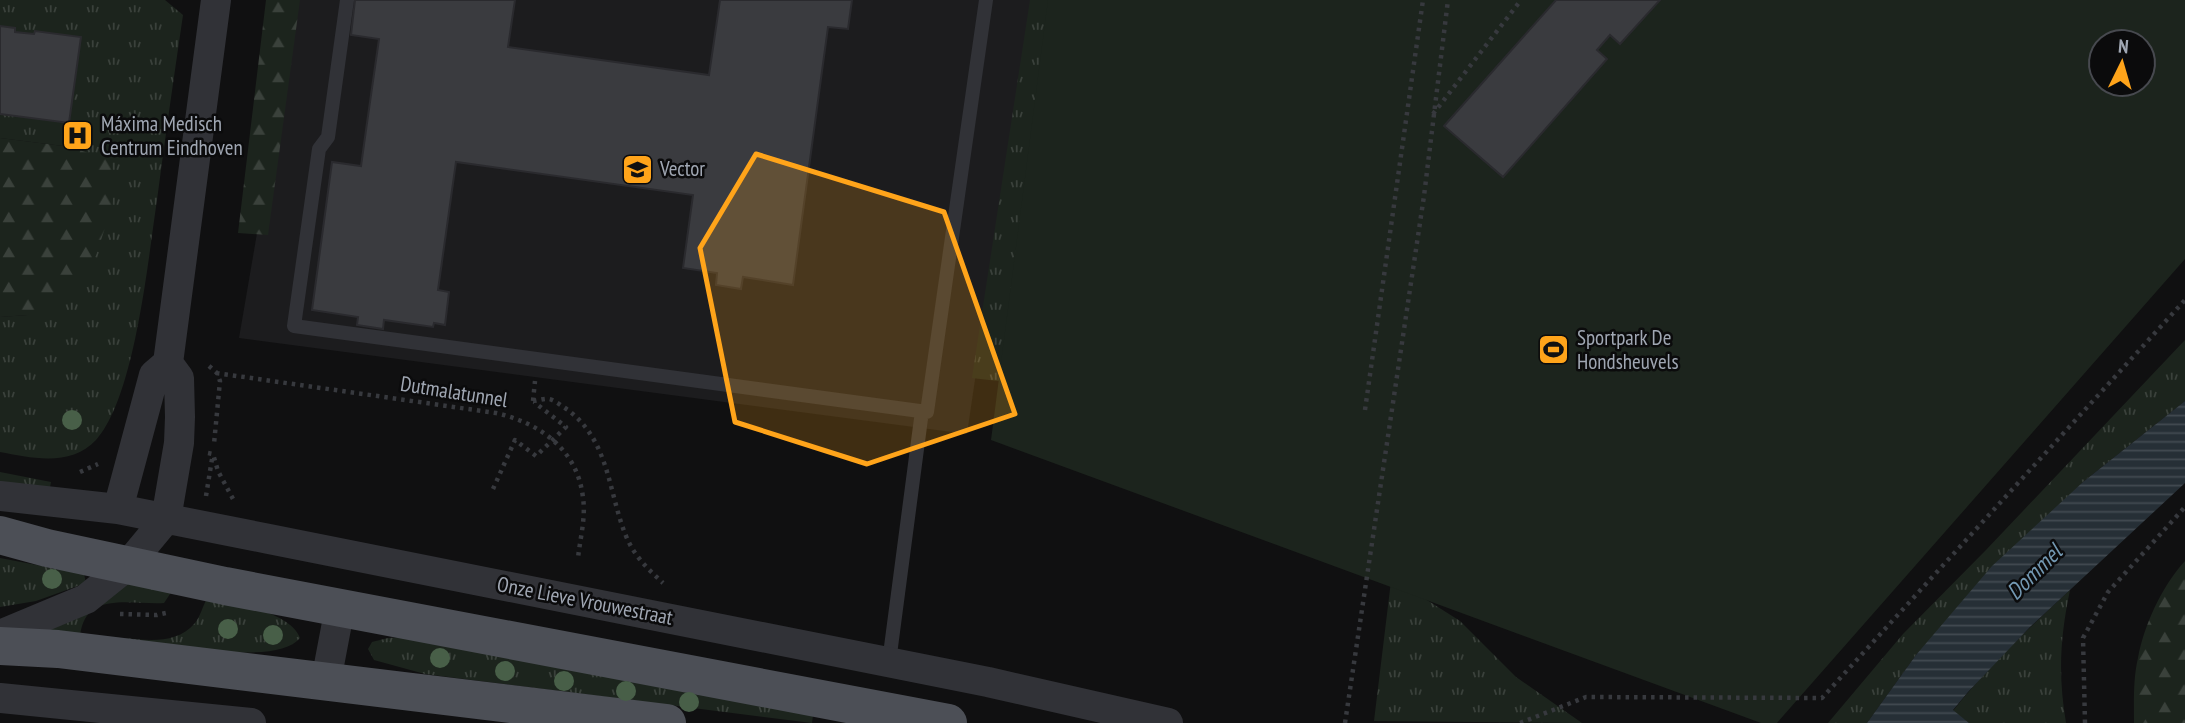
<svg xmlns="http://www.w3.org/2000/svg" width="2185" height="723" viewBox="0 0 2185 723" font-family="'PT Sans Narrow',sans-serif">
  <defs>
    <pattern id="grass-tufts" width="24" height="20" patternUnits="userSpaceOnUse" patternTransform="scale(1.75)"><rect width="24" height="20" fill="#1c241d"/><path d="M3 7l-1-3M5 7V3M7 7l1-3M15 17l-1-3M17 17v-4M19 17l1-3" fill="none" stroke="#3a413b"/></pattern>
    <pattern id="forest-firs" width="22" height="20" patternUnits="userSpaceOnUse" patternTransform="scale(1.75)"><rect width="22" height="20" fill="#1c241d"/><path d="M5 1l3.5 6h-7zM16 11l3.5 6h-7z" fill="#3a413b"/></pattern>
    <pattern id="water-rules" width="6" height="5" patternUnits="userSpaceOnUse" patternTransform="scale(1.75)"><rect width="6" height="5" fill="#262f36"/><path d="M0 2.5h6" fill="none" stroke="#424a51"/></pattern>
  </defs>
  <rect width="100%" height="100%" fill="#101011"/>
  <path fill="#1c1c1e" d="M297,0h734l-64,434 -728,-96z"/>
  <path fill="url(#grass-tufts)" d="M0,0h165l18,15c-9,61 -18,123 -26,185 -9,59 -22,197 -61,240 -25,27 -64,18 -96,12v-135l28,-2 43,-168 -71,-9z
    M1030,0h36l297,422 -391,-44z
    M2185,340v61l-102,81 -167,173 -49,68h-39l75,-89 83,-84z
    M0,472l51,10 -1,5 -50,-1z
    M0,558l84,16 2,9 -50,18 -36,6z
    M1392,573l16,15 52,33 56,56 66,46 -208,-2z
    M128,583l44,8 -8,12c-33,2 -80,-13 -84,34l-35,-4z
    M2070,590c-10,48 -12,85 -4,133h-97l-16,-12c35,-44 76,-83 117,-121z
    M207,598c25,5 83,13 93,40 -24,30 -141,5 -178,0 26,2 54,7 73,-15 5,-6 8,-17 12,-25z
    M407,637l406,78 -1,8 -387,-49 -51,-14 -6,-11 4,-7 16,-4z"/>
  <path fill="url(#forest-firs)" d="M266,0h34l-32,235 -30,-2z
    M0,138l71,9 37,13 9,20 -7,33 -14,42 -26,33 -19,16 -23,11 -28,2z
    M2185,561v162h-51c0,-21 -1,-44 4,-65 6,-33 24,-72 47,-97z"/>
  <path fill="#1c241d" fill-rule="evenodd" d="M1048,0h1137v259l-408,464h-16l-770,-283zM2101,42h42v42h-42z"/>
  <path fill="url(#water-rules)" d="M2185,401v82l-155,144 -62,65 -15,18 16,13h-102l49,-68 76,-89 91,-84z"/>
  <path fill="#3a3b3f" stroke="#2a2a2e" stroke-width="2" d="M355,0h160l-7,47 201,28 11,-75h132l-4,29 -20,-2 -35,258 -50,-8 -2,12 -25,-4 1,-12 -34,-5 10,-73 -237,-33 -18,128 11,2 -4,33 -11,-2 -1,4 -49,-7 -1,9 -26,-4 1,-8 -46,-7 20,-148 29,4 5,-36 13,-91 -28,-4z
    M1556,0h104l-40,44 -10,-9 -13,15 10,9 -104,118 -59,-51z
    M0,26l15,2v4l19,2 1,-3 46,6 -12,86 -69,-9z"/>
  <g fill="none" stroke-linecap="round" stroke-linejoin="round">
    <path stroke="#37393e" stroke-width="4.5" stroke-dasharray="3.5 5" stroke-linecap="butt" d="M1433,114l88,-114
      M209,366l8,7 3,8 -6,63
      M216,373l280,40c44,10 82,37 87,85 3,19 -3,41 -5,60
      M533,401c4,0 12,-3 16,-2 6,1 14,8 19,11 42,32 40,82 58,126 8,20 22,33 37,47
      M533,401l2,-20
      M1365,410l58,-410
      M208,453l5,1 5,17 15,28
      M80,472l18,-8
      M493,489l22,-49 21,16 30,-29 -32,-25
      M206,496l6,-37
      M120,614l37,1 9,-2
      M1345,723l79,-527 24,-196
      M1520,723l66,-26 236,1 363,-398
      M2085,723l-2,-85 25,-46 77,-85"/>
    <path stroke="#313237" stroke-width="14" d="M347,0l-19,137 -9,12 -25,177 633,86 59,-412
      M889,662l33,-251"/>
    <path stroke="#313237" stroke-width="30" d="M0,496l118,13 151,30 719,143 180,41
      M118,509l36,-134 14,-12 48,-363
      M0,635l86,-36 41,-33 39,-47 13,-76 1,-26 -1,-39 -11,-15
      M326,681l14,-74
      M0,698l251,25"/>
    <path stroke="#4c4f56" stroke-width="38" d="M0,535l47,13 178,38 723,137
      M0,646l58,3 609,74"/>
  </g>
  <g fill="#485f48">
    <circle cx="72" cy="420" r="10"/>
    <circle cx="52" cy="579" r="10"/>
    <circle cx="228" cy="629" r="10"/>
    <circle cx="273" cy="635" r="10"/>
    <circle cx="440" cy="658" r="10"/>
    <circle cx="505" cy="671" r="10"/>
    <circle cx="564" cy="681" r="10"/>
    <circle cx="626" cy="691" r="10"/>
    <circle cx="689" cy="702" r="10"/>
  </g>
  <path fill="#ffa41a" fill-opacity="0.2" stroke="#ffa41a" stroke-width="5" stroke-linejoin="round" d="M756,154l188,58 71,202 -148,50 -132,-42 -35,-174z"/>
  <defs>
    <symbol id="hospital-square" viewBox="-11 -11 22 22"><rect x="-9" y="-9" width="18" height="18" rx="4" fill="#ffa41a" stroke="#0b0b0c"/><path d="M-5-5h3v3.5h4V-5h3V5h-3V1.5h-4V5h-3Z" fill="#111"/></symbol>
    <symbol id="university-square" viewBox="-11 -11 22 22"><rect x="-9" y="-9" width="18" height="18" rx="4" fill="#ffa41a" stroke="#0b0b0c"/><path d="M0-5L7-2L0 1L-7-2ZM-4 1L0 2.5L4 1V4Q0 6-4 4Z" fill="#111"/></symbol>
    <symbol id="stadium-square" viewBox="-11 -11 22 22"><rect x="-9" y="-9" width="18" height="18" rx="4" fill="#ffa41a" stroke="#0b0b0c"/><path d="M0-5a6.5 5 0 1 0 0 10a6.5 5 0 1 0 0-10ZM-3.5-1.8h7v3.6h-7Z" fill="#111"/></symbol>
  </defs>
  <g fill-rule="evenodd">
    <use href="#hospital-square" x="60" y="118" width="35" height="35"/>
    <use href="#university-square" x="620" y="152" width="35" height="35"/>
    <use href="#stadium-square" x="1536" y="332" width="35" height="35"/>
  </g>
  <g text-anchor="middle" stroke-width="5" stroke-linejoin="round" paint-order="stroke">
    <g font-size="21" fill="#a0a7b3" stroke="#0b0b0c" text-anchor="start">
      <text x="101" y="131">Máxima Medisch<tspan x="101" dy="24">Centrum Eindhoven</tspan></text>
      <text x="660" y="176">Vector</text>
      <text x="1577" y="345">Sportpark De<tspan x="1577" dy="24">Hondsheuvels</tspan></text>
    </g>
    <g font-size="21" fill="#a0a7b3" stroke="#0b0b0c">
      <text transform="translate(454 392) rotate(9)" y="7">Dutmalatunnel</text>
      <text transform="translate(585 601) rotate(11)" y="7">Onze Lieve Vrouwestraat</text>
    </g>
    <g font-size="23" font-style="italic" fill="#7398b2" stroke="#0b0b0c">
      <text transform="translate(2034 572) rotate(-45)" y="8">Dommel</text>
    </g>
  </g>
  <g transform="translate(2122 63) rotate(5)"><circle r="33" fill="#0b0b0c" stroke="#47494f" stroke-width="2"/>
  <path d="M0-5L12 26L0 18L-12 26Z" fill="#ffa41a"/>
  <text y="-10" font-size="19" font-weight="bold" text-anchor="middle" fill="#a0a7b3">N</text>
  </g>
</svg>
